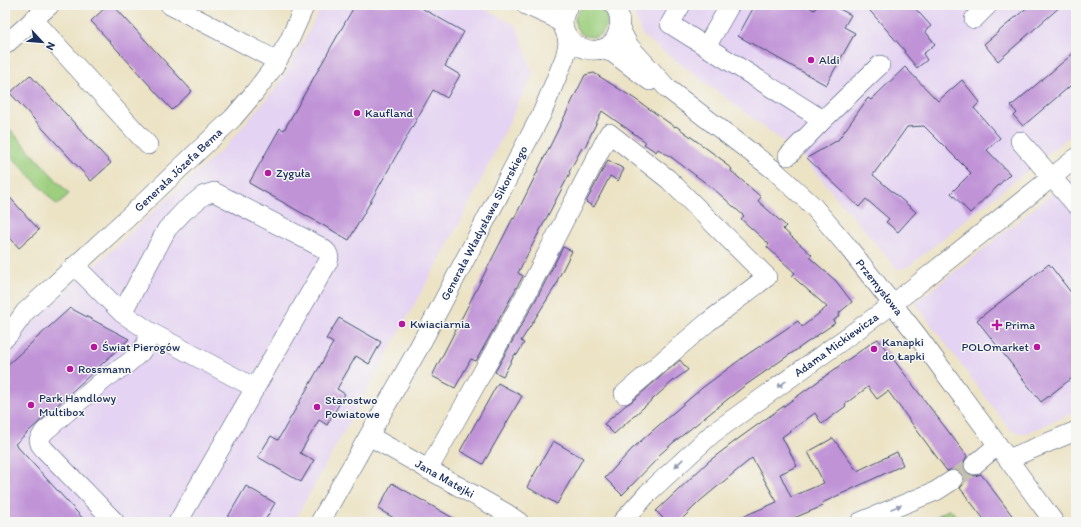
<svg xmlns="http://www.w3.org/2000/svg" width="1081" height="527" viewBox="0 0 1081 527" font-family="Itim,sans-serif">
  <rect width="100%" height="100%" fill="#f6f6f2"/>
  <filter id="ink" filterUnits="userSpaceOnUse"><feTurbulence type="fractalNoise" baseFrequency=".025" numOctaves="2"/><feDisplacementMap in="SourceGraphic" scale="8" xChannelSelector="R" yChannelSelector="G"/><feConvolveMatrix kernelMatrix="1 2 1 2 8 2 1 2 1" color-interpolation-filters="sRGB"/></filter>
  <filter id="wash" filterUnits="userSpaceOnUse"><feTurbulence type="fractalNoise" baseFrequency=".012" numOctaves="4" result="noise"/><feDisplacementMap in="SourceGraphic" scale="16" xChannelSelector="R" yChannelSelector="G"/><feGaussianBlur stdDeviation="0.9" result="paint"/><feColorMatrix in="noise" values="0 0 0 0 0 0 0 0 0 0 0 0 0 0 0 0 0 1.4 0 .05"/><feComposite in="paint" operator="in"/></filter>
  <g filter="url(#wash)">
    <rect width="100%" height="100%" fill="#ece3c5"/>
    <path fill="#e4d3f2" d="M322,5h154l41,21 16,48 -70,143 -169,305h-289v-172l46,-45 174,-158 51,-59 15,-23z
      M630,5h446v126l-168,136 -11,2 -97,-115 -157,-118z
      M1076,174v238l-52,22 -14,-4 -95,-127 60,-47z"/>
    <path fill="#9dcf7e" stroke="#5c7f6e" d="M575 21a16 16 0 1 1 32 0a16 16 0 1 1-32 0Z
      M8,127l61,67 -12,11 -52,-56v-19z
      M950,509l11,13h-33v-1z"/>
    <g id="blocks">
      <path fill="#c093d7" d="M108,5h5l79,86 -20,19 -81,-89z
        M355,5h61l48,27 -19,34 15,9 -13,23 -14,-8 -84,150 -100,-57 31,-55 4,2z
        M755,5h50l9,5 4,-5h14l19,10 -7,12 11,6 -29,52 -88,-49z
        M865,5h47l19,21 -6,5 10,13 -12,10 4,6 -10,8 -13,-16 1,-1z
        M1030,5h32l-64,56 -14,-17z
        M1076,51v30l-53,45 -9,-10 3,-3 -6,-7z
        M905,67l33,34 24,-21 18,22 -6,6 26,30 -13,12 23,24 -40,39 -19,-20 20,-20 -47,-47 -17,1 -34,48 43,37 -18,20 -12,-10 3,-3 -23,-20 -7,8 -52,-49 31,-18 30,-42 3,2z
        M594,73l41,26 40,28 1,-1 49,36 -1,1 8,6 -1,2 30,26 -3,4 28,25 -3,3 29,26 -3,2 27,24 16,21 -13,11 1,2 -7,6 2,2 -92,64 -69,55 -16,14 1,1 -37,38 -17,-17 27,-29 19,-17 51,-44 43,-32 53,-35 4,6 25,-20 -35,-31 3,-3 -28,-26 2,-3 -28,-25 3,-3 -29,-26 -44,-33 -13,-8 -2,3 -12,-8 2,-2 -44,-31 -18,38 -2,-1 -13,24 1,1 -47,90 -5,10 5,3 -47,85 -5,-2 -16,29 -23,-12 81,-158 1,1 71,-144z
        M30,75l81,88 -20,18 -81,-88z
        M608,160l16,9 -6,12 -8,-5 -16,31 -8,-5z
        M5,192l34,38 -20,18 -14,-16z
        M563,247l9,4 -15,30 1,1 -37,59 3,2 -7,12 -2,-1 -12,22 -8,-4 44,-78z
        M1049,264l27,35v76l-35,27 -64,-82z
        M70,308l59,31 -114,105 71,78h-81v-155z
        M339,318l42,24 -12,22 -13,-8 -19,33 8,5 -18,31 -8,-5 -19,33 14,7 -13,22 -43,-25 13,-21 7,4 55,-97 -7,-4z
        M878,339l89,117 -3,6 -1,4 2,6 6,3 4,1 6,-2 36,48h-31l-26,-34 3,-3 1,-5 -2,-6 -4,-4 -5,-1 -6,2 -59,-80 -11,8 -9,-12 -23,17 1,2 -24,18 -7,-11 -33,24 15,29 -17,8 11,23 33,-14 -16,-31 25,-14 24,33 40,-19 6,13 -81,38 1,3 -39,16h-54l47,-20 -25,-44 -52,43 -21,21h-12l-11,-11 53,-50 29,-22 136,-98z
        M680,360l8,10 -15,11 -59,53 -10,-10 22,-19 5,-3z
        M498,383l24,13 -39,68 -23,-13z
        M553,441l30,17 -26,46 -30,-17z
        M392,483l68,39h-59l-23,-13z
        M246,486l29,17 -11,19h-39z"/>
    </g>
  </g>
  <g filter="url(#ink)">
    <use href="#blocks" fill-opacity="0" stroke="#3a4a6d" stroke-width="1"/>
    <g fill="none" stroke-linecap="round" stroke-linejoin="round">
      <path stroke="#c2bfb0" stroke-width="19" stroke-dasharray="19 10" stroke-linecap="butt" d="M953,480l21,-15"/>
      <defs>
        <g id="minor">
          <path d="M170,5l60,31 47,25"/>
          <path d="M526,5l29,13 8,7"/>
          <path d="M569,5c-25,37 37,65 49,27 3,-10 2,-19 -4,-27"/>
          <path d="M681,5l-11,19 153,96 57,-55"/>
          <path d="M33,19l115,126"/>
          <path d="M974,19l14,-14"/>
          <path id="s1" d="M619,27l10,19 39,43 106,81 38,35 35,41 70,89 137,187"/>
          <path d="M5,45l45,-40"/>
          <path d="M706,47l24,-42"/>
          <path d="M601,49l12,4 37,28"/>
          <path d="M1020,141l56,64"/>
          <path d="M788,156l35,-36"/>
          <path d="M75,266l47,47 30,20 103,55 73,-126c3,-9 -3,-12 -9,-16l-101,-52 -4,-2 -10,3 -20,16 -17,18 -45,84"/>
          <path id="s2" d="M5,338l5,-5 15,-21 112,-103 96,-91 21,-25 19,-25 16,-27 16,-36"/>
          <path id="s3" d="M369,436l137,77 13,9"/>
          <path d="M1008,459l68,-28"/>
          <path d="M974,465l24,-20"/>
          <path d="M428,470l101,-181 80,-156 59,46 99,98 -59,45 -84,72"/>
          <path d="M115,522l-71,-73 -4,-5 -1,-4 5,-8 62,-54 21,-14 14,-12 11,-19"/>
          <path d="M178,522l77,-134"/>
          <path id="s4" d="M320,522l98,-173 124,-236 23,-56 3,-13 -1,-7"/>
          <path id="s5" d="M622,522l26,-29 64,-59 181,-130 183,-146"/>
          <path d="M860,522l76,-31 17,-11"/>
        </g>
      </defs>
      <use href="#minor" stroke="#3a4a6d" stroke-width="20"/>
      <use href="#minor" stroke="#fff" stroke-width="19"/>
    </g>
    <defs><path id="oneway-solid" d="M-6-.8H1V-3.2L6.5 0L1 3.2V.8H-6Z"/></defs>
    <g fill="#8d97ae">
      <use href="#oneway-solid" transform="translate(782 384) rotate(144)"/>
      <use href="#oneway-solid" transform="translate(679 463) rotate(137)"/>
      <use href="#oneway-solid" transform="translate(896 507) rotate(-22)"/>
    </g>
  </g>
  <g fill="#b5179e" stroke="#f6f6f2" stroke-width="1.5">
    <circle cx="811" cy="60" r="4"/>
    <circle cx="357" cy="113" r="4"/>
    <circle cx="268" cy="173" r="4"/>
    <circle cx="402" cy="324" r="4"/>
    <path d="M995 319h4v4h4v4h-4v4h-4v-4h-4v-4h4z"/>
    <circle cx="94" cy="347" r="4"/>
    <circle cx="1037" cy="347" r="4"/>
    <circle cx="874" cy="349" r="4"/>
    <circle cx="70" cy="369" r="4"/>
    <circle cx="31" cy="405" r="4"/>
    <circle cx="317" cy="407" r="4"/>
  </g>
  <g text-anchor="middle" stroke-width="3" stroke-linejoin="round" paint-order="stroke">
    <g font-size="12" fill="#1b2f5e" stroke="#f6f6f2" text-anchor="start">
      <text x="819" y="64">Aldi</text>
      <text x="365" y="117">Kaufland</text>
      <text x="276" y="177">Zyguła</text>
      <text x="410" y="328">Kwiaciarnia</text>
      <text x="1005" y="329">Prima</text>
      <text x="882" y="346">Kanapki<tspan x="882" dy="14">do Łapki</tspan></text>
      <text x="102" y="351">Świat Pierogów</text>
      <text x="1029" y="351" text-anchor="end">POLOmarket</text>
      <text x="78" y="373">Rossmann</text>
      <text x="39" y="402">Park Handlowy<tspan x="39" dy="14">Multibox</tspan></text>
      <text x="325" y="404">Starostwo<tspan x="325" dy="14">Powiatowe</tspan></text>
    </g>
    <g font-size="12" fill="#1b2f5e" stroke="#f6f6f2">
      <text dy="4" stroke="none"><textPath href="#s2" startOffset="242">Generała Józefa Bema</textPath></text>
      <text dy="4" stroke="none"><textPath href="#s4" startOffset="341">Generała Władysława Sikorskiego</textPath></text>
      <text dy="4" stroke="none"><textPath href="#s1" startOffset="371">Przemysłowa</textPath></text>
      <text dy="4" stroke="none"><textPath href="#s5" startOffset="279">Adama Mickiewicza</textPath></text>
      <text dy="4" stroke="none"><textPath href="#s3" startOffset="87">Jana Matejki</textPath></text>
    </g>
  </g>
  <rect width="1081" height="527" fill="none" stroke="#f6f6f2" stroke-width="20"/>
  <g transform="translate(42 42) rotate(116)" stroke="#f6f6f2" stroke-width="3" paint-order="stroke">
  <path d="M0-3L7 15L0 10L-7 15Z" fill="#1b2f5e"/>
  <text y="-6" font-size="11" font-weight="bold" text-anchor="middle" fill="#1b2f5e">N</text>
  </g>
</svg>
